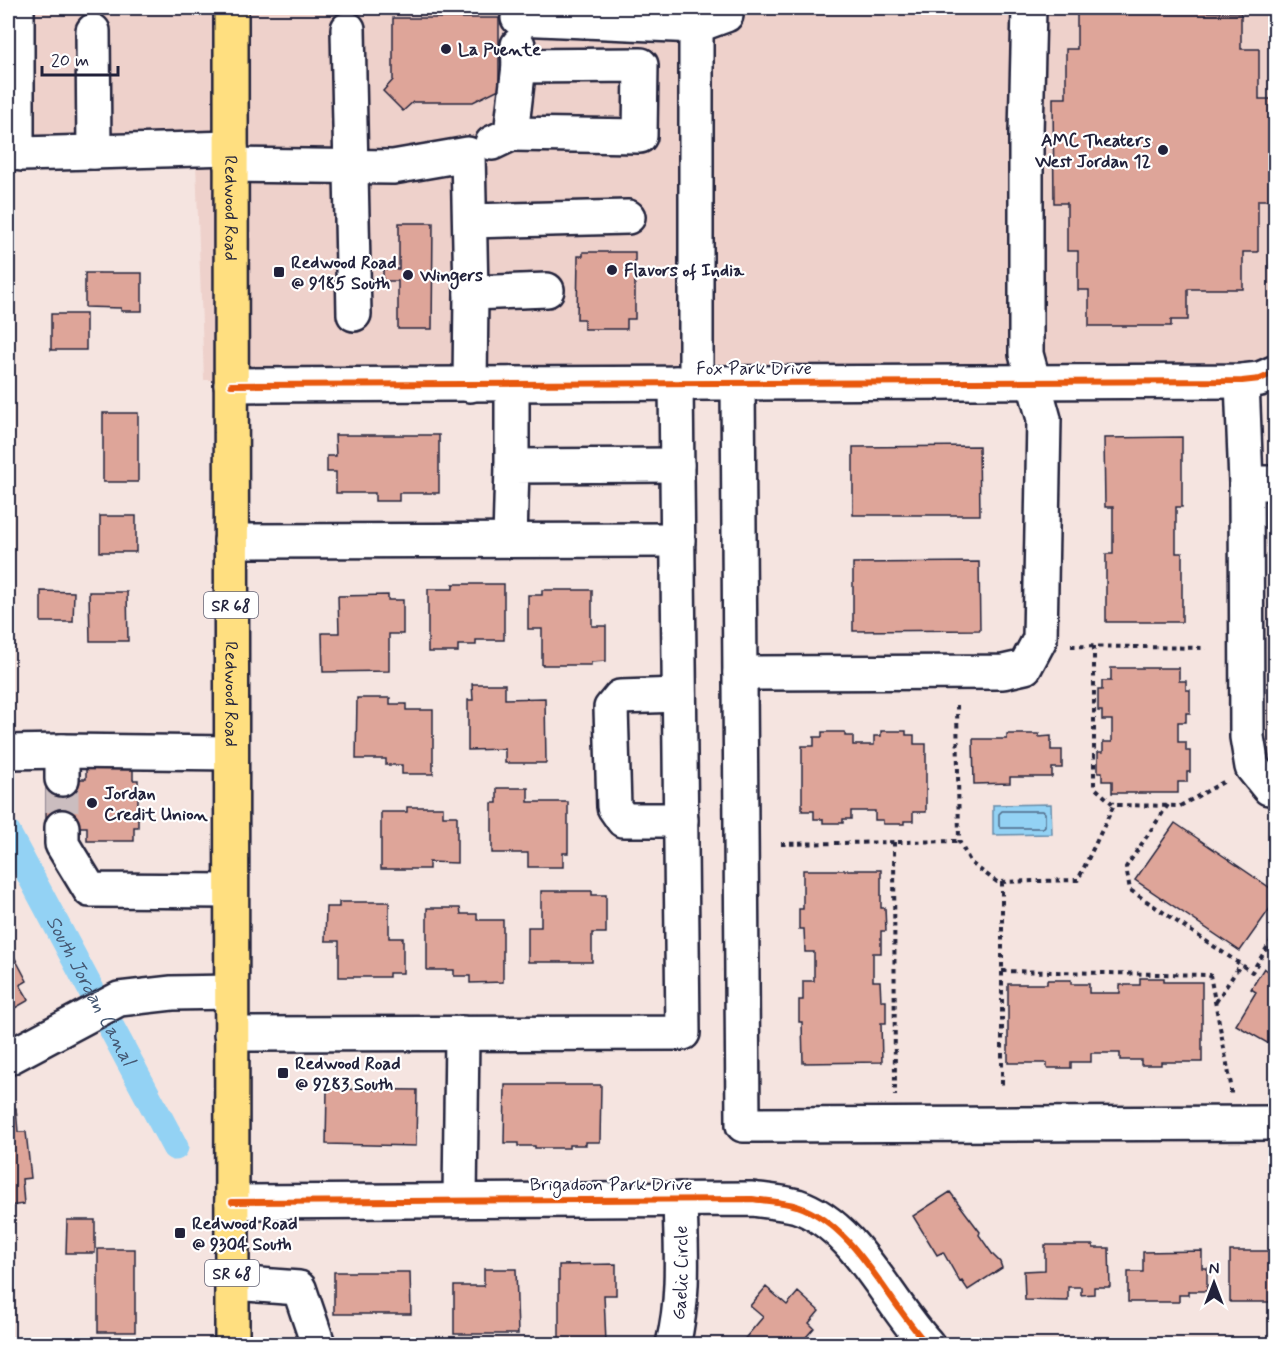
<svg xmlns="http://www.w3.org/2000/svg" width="1283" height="1352" viewBox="0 0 1283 1352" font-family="Mynerve,sans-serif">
  <rect width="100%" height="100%" fill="#f5e4e0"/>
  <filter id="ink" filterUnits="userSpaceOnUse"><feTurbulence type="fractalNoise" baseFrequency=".0167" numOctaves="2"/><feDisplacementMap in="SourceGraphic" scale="12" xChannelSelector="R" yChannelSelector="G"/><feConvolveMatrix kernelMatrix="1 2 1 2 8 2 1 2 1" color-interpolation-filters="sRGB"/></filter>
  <g filter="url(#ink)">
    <path fill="#eed1cb" d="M8,8h1267v371l-399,3 -672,-2 -8,-217 -188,5z"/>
    <path fill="#93d2f4" stroke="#668caa" stroke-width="1.5" d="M1051,804l1,30 -59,1v-30z"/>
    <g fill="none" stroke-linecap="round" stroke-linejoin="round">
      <path stroke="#4f6885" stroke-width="1.5" d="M1002,811h41l2,2v13l-2,2h-42l-2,-2v-12z"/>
      <path stroke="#93d2f4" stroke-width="27" id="s1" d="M8,834l167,313"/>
    </g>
    <path fill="#dea599" stroke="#22223b" stroke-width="1.5" d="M56,8h66v1h-66z
      M1089,8h95v4l57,1v36h18v50h14v101h-15v52h-15v37h-55v31h-17v6h-82v-36h-11v-39h-11v-48h-13l-1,-105h13v-49h11v-37h12z
      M393,18h106v71l-26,13h-60l-10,9 -20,-20 10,-11z
      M399,223h34l-1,106h-34v-48h-15v-12h16z
      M583,252h52v67h-8v10h-43v-10h-7l1,-63h5z
      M85,273h57v38h-21v-3l-36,-1z
      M51,314h35v36h-35z
      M103,413h35v69h-35z
      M335,435h104v58h-40v8h-24v-8h-39v-21h-9v-16h9z
      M1182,437v70h-6v46h6v69h-76v-68h7v-47h-8l-1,-69z
      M979,446l1,69h-127v-68z
      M100,516h36v36h-36z
      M979,562l1,68 -127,1v-68z
      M453,584h51v56h-28v5h-18v7h-30v-63h25z
      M542,590h50v36h14v35l-15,1v3h-49v-36h-14v-34h14z
      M41,591l33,1 -1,30h-32z
      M89,592h38l1,49h-38z
      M388,595v5h15v34h-14v37l-66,1 -1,-39h17l-1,-37z
      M1111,668h68v13h7v9h4v23h-4v9h-8v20h8v9h4v21h-3v10h-9v11h-66v-12h-10v-9h-4v-20h5v-10h9v-22h-10v-9h-4v-21h4v-9h9z
      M472,684h33v15l40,-1 1,65h-41v-14l-37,1v-50h5z
      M357,698h33v6h16v6h27v64h-31v-9h-16v-6h-30z
      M881,731h25v4h8v9h12v68h-13v9h-9v3h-21v-4h-8v-9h-24v8h-8v4h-20v-4h-9v-8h-12v-65h12v-9h8v-5h23v4h8v9h21v-9h7z
      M1007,734h32v3l12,-1v14h11v18h-10v9h-42v6l-36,1 -1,-45h34z
      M86,765h47v15h5v47h-4v14h-47v-14h-41v-48h40z
      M497,788h31v14h40v51h-5v14h-35v-14h-36v-50h5z
      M407,807h36v9h14v47l-28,-1v7h-48v-57h26z
      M1175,823l101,69v8l-36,51 -105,-71z
      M803,870h78v38h4l1,23h-5v22h-8v28h7l1,20h5v22h-5l1,39 -79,1 -1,-41h-3v-22h4v-19h11v-29h-9l-1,-23h-5v-20h4z
      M541,891h51v4h14v38h-14v29h-64v-35h13z
      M339,902h50v36h14v35h-14v4h-50v-36h-14l1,-34h13z
      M427,908h33l1,6h16v6h26v62l-33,1v-7h-16v-6h-27z
      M8,945l19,36 -7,4 9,15 -21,12z
      M1273,963l3,1v84l-40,-23 20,-33 -5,-3 13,-21 4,3z
      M1140,978h24v4h38v80h-41v3h-20v-5h-21v-7h-29v9h-20v6h-24v-5h-39v-79h39v-4h24v4h18v9h31v-8h20z
      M505,1085h96l-1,57h-14v3h-17v3h-34v-2h-17v-3h-14z
      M327,1089l90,1 -1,56 -90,-2z
      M16,1108l2,24h8l5,46 -9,1 2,25 -16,2v-97z
      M950,1192l30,40 -1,3 14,20 7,7 2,6 -34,22 -6,-9 -2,1 -17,-30 -6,3 -24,-39z
      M67,1220h28v33h-29z
      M8,1223h2v21h-2z
      M1045,1245h48v3h16l1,39h-16v7l-13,1v-8h-13v14l-43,-1 -1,-29 21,-1z
      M98,1249h37v83h-37z
      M1202,1251v17h5v23h-19v4h-9v7h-51v-30h15v-20z
      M1230,1251h46v51h-46z
      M616,1264v31h-12l2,48h-47v-78z
      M484,1269h32l2,65h-64v-48h30z
      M334,1272h76l1,42h-77z
      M8,1276h3v22h-3z
      M766,1287l21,18 11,-13 21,19 -10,12 5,5 -14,16 -59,-1 22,-26 -13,-11z"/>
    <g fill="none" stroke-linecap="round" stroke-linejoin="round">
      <path stroke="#cbbdbf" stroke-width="33" stroke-dasharray="33 16" stroke-linecap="butt" d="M62,779v48"/>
      <defs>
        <g id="minor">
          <path d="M17,8v138l5,8 209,-6"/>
          <path d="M518,18l178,8 30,-11v-7"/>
          <path d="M348,29l6,285"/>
          <path d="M93,31l1,121"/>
          <path d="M511,134l129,2 1,-71 -122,1"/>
          <path d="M492,143l19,-9 8,-68 -1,-21"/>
          <path d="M231,165l162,2 75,-13 3,139 -1,92"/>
          <path d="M470,221l158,-4"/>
          <path d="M471,293l76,-3"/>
          <path d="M1242,381l4,102 1,254 5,30 17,21 7,1"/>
          <path d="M696,383v-357"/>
          <path d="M738,383l5,742 533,-2"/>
          <path d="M512,384v82"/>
          <path d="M231,385l1011,-4 18,-2 16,-7"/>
          <path d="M1246,483h30"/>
          <path d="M510,540l2,-74 165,-1"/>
          <path d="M231,541l447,-1"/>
          <path d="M740,673l263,-1 22,-5 15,-28 4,-220 -18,-65v-221l3,-125"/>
          <path d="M679,695l-59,2 -9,11 3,99 9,13h58"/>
          <path d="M8,752l54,-1"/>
          <path d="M62,779v-28l169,2"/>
          <path d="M62,827v17l28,46 141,1"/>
          <path d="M231,1034l452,-1 -7,-650"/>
          <path d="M8,1058l111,-59 53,-6 59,-1"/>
          <path d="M460,1199l2,-166"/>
          <path d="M232,1202l520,-3c14,2 31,3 45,7 58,19 90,95 130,138"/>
          <path d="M232,1283l67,5 19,56"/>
          <path id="s2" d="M673,1344c12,-47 8,-96 7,-145"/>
        </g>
        <g id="major">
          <path id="s3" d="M231,8l1,1336"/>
        </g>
      </defs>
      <use href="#minor" stroke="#22223b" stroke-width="38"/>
      <use href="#major" stroke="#22223b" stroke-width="38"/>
      <path stroke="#22223b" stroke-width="4" stroke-dasharray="4.5 4.5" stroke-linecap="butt" d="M1071,646l136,2
        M1094,646v141l20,18 66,1 47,-26
        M957,705l2,136 12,22 26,19 81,-2 36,-75
        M1168,805l-42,62 4,23 122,82 24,-39
        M894,842l1,254
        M781,844l178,-3
        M1002,882v203
        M1002,971l208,4 21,110v11
        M1216,1002l25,-38"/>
      <use href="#minor" stroke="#fff" stroke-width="33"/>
      <use href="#major" stroke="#ffdf80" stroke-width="33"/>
      <defs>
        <path id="cycleway" d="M231,385l1011,-4 18,-2 16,-7
          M232,1202l520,-3c14,2 31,3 45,7 58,19 90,95 130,138"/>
      </defs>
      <use href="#cycleway" stroke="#fff" stroke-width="10"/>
      <use href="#cycleway" stroke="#e8590c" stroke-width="6"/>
    </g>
  </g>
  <g fill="#22223b" stroke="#fff" stroke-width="2">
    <circle cx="446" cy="49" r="6"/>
    <circle cx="1163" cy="150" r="6"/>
    <circle cx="612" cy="270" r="6"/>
    <rect x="273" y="266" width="12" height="12" rx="3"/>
    <circle cx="408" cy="275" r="6"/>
    <circle cx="92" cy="803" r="6"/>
    <rect x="277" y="1067" width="12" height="12" rx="3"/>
    <rect x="174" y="1227" width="12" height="12" rx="3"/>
  </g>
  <g text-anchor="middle" stroke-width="4.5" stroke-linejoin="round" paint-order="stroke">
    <g fill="#fff" stroke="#646476" stroke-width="1.5">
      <rect x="204" y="592" width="54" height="26" rx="4.5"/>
      <rect x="205" y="1260" width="54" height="26" rx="4.5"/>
    </g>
    <g font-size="16" font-weight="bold" fill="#22223b">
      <text x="231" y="611">SR 68</text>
      <text x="232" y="1279">SR 68</text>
    </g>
    <g font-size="18" font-weight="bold" fill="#22223b" stroke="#fff" text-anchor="start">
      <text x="458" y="55">La Puente</text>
      <text x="1151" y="146" text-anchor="end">AMC Theaters<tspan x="1151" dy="21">West Jordan 12</tspan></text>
      <text x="291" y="268">Redwood Road<tspan x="291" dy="21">@ 9185 South</tspan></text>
      <text x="624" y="276">Flavors of India</text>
      <text x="420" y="281">Wingers</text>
      <text x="104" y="799">Jordan<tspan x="104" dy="21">Credit Union</tspan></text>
      <text x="295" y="1069">Redwood Road<tspan x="295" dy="21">@ 9283 South</tspan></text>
      <text x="192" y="1229">Redwood Road<tspan x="192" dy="21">@ 9304 South</tspan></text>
    </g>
    <g font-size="18" fill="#22223b" stroke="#fff">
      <text dy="6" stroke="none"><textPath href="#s3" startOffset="200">Redwood Road</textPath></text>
      <text x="754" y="374">Fox Park Drive</text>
      <text dy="6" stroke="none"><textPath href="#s3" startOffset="686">Redwood Road</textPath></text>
      <text x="611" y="1190">Brigadoon Park Drive</text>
      <text dy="6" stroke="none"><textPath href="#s2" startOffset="72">Gaelic Circle</textPath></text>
    </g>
    <g font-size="20" font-style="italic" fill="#445772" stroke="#fff">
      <text dy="7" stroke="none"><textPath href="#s1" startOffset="177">South Jordan Canal</textPath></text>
    </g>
  </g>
  <rect width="1283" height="1352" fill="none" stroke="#fff" stroke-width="30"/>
  <rect x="15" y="15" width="1253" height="1322" fill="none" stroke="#22223b" stroke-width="2" filter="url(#ink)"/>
  <g transform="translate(1214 1283)" stroke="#ffffff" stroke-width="4.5" paint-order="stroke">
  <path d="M0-4.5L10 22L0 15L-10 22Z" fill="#22223b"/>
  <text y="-9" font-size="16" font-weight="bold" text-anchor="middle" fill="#22223b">N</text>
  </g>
  <path d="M42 66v9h76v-9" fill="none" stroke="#22223b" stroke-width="3"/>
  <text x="51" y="66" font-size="18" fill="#22223b" stroke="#ffffff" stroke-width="4.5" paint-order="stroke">20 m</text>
</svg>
